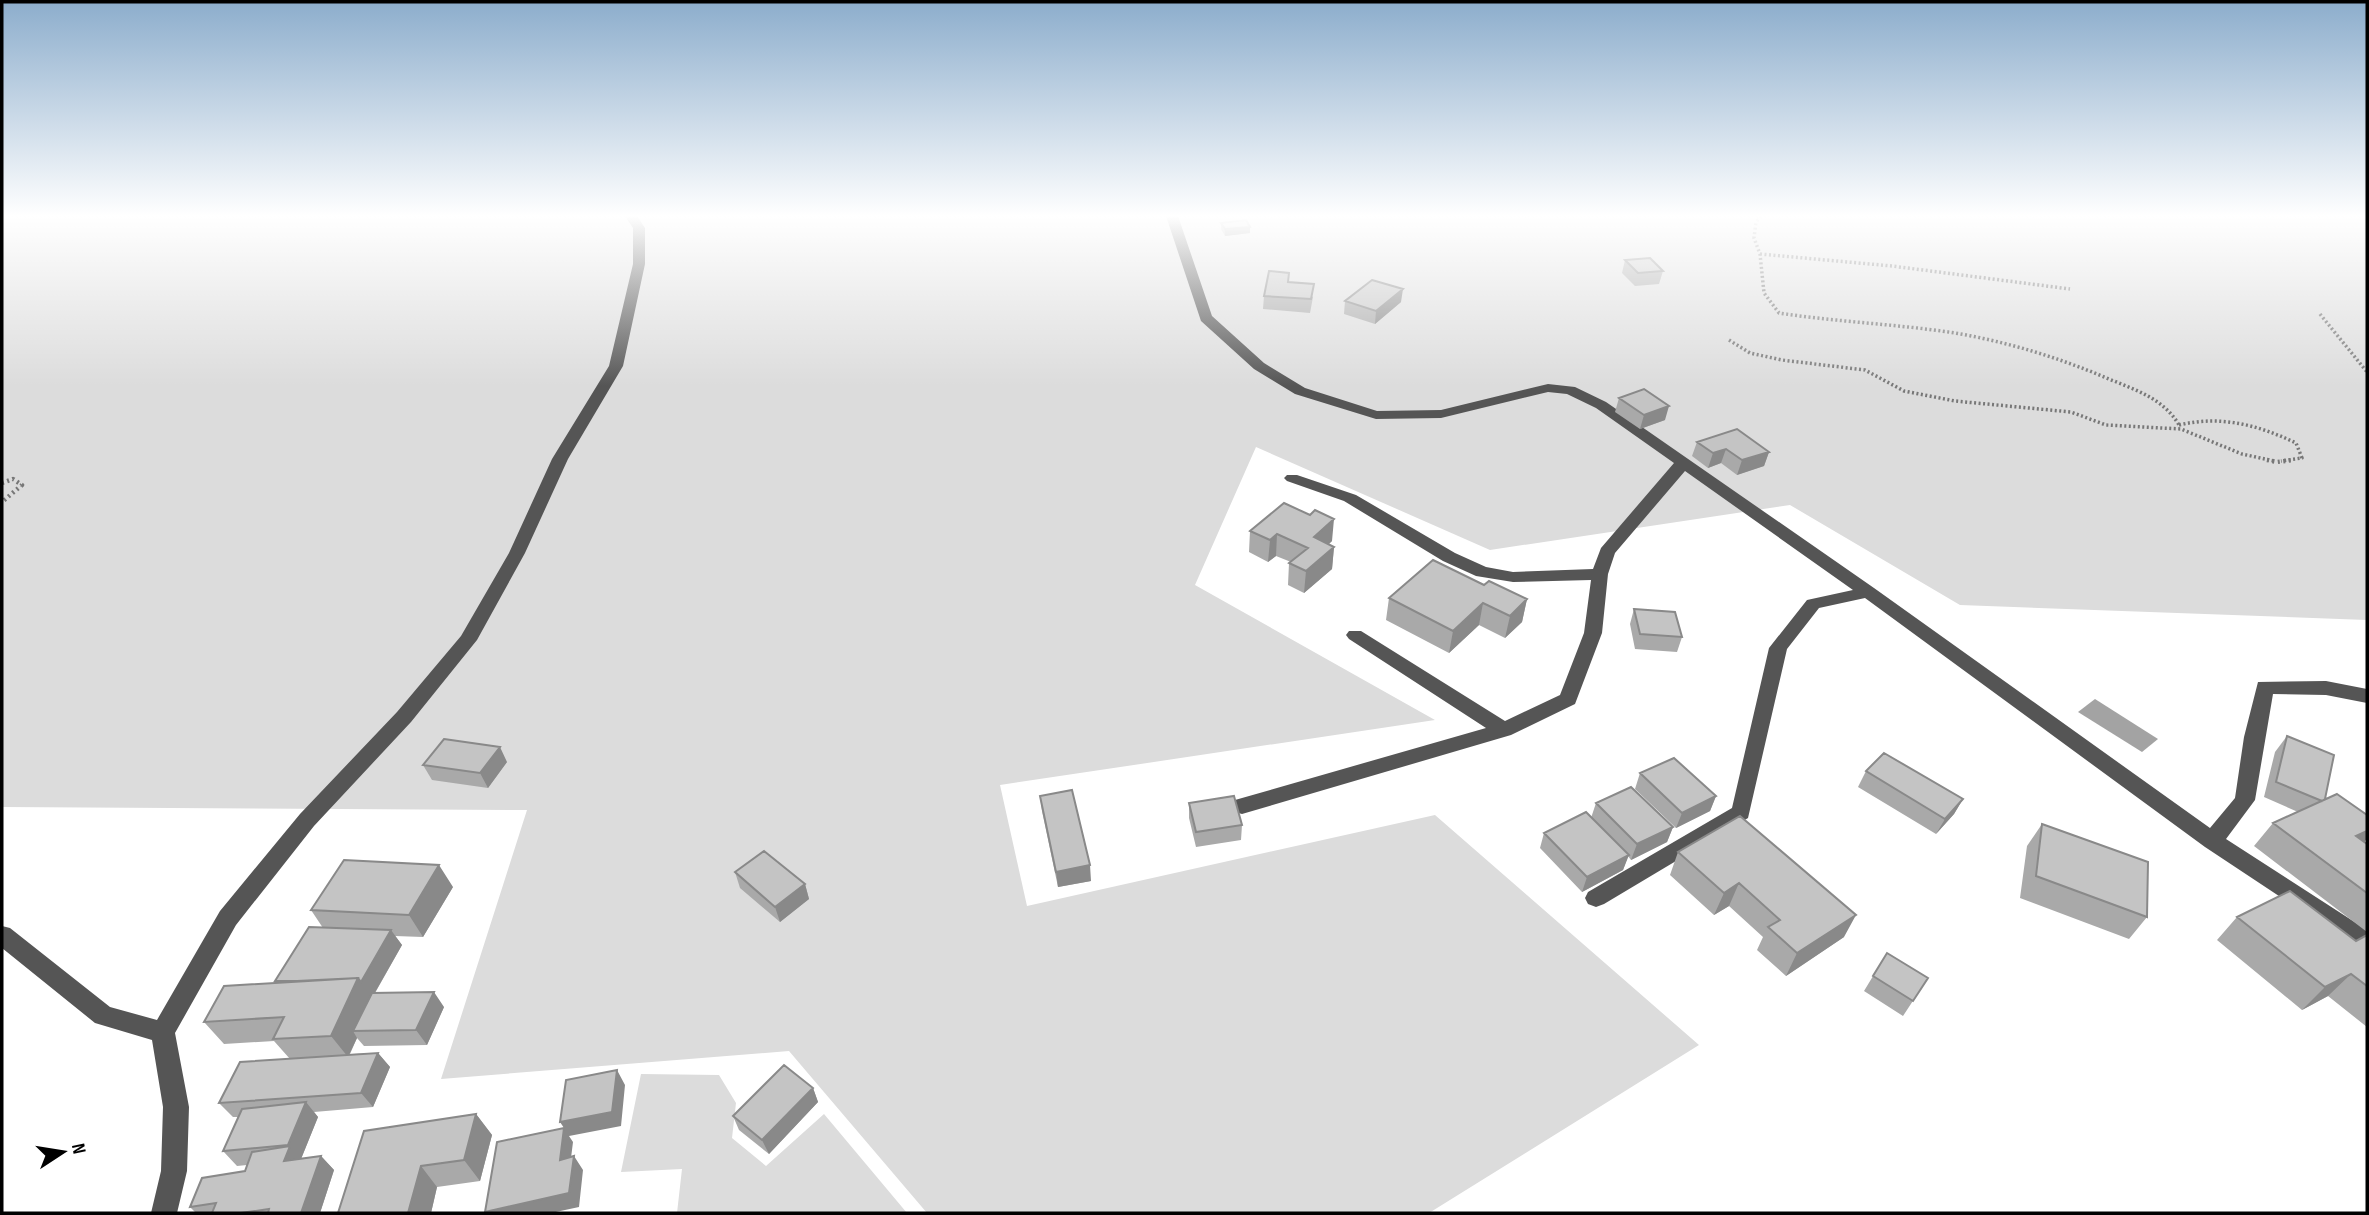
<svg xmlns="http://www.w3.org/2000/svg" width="2369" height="1215" viewBox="0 0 2369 1215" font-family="'Sofia Sans Condensed',sans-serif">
  <rect width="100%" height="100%" fill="#fff"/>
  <path fill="#dcdcdc" d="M2,216h2365v404l-407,-15 -170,-100 -300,45 -234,-103 -61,138 240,135 -435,65 27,121 408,-91 264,230 -270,168h-502l-138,-162 -348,28 86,-269 -525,-3z
    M641,1074l78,1 17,28 -4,35 34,28 58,-52 83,99h-230l5,-44 -61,3z"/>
  <path fill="#a3a3a3" d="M2095,699l63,40 -16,13 -64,-40z"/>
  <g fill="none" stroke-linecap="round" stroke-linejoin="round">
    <path stroke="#777" stroke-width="3.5" stroke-dasharray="2 2.5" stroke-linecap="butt" d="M1761,216l-5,6 -2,16 6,16 4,39 15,20c58,9 118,11 176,20 53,9 105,25 154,46 27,11 55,20 70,46
      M1760,254l132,12 178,23
      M2320,314l47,58
      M1729,340l21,13 32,7 83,10 39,21 51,10 116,11 35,13 75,4 61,25 32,7
      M2179,425c42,-10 79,0 117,18l6,15 -21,3"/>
    <path stroke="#777" stroke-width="4.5" stroke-dasharray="2 3.5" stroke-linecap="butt" d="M2267,460l10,2 15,-2
      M2,483l11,-4 9,6 -20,17"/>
    <path fill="#555" fill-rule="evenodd" d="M625,216h12l8,12v36l-22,102 -55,93 -43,94 -48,87 -66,82 -97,104 -78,99 -61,108 14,74 -2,64 -10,42h-26l10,-42 2,-64 -11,-67 -57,-17 -93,-75v-22l8,2 100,79 47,13 63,-109 80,-97 97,-102 64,-76 48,-83 43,-94 57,-93 24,-102v-36z
      M1166,216h12l34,100 52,47 41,25 72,23 64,-1 107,-26 27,3 31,15 268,186 336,240 25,-30 9,-61 14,-55 68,-1 41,8v14l-41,-8 -53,-1 -18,106 -29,39 141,91v22l-8,-3 -154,-102 -340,-249 -46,10 -32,41 -39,169 -144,86 -8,3 -8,-3 -3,-6 3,-6 144,-84 37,-160 38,-48 46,-10 -168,-119 -70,82 -7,21 -6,59 -27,71 -64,31 -269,79 -7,-2 -3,-6 3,-6 251,-72 -137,-89 -3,-4 3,-4h12l144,90 55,-26 24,-62 7,-53 -78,2 -37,-6 -33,-15 -99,-60 -57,-20 -3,-3 3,-3h10l59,20 99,58 31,14 27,5 80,-3 8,-21 73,-85 -78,-55 -29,-14 -19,-2 -107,26 -65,1 -81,-25 -41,-25 -53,-48z"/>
  </g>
  <path fill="#a9a9a9" d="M1221,223l29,10 -25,3 -4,-7z
    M1625,260l38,11 -4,13 -24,2 -13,-13z
    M1289,273v9l24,15 -3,16 -47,-4 1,-13z
    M1345,301l56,1 -26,22 -31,-10z
    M1619,398l46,22 -25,9 -25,-17z
    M1697,442l72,10 -5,14 -27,9 -16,-12 -13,5 -16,-12z
    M1250,531l82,10 -3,3 5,3 -2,22 -28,24 -16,-8 1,-22 2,-1 -15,-6 -8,6 -19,-10z
    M1484,585l43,14 -5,23 -17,16 -26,-13 -30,28 -63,-33 3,-22z
    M1634,609l48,28 -5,15 -42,-3 -5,-25z
    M2287,736l38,63 42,45v88l-113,-86 19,-23 25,-11 -34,-15 11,-45z
    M507,762l-19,26 -56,-8 -9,-15z
    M1866,771l97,28 -9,15 -18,20 -78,-47z
    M1640,773l76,23 -6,15 -34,17 -41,-39z
    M1040,796l51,85 -33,6 -16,-76z
    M1189,803l53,22 -1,15 -45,7 -7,-29z
    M1596,803l77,24 -6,15 -36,18 -3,-4 -5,14 -41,22 -42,-44 4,-15 47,-15z
    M2042,824l105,93 -18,22 -109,-41 7,-52z
    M1678,852l166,85 -58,39 -29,-26 6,-13 -34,-31 -15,9 -44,-40z
    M735,872l70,12 4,15 -29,23 -40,-34z
    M453,887l-30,50 -28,-1 7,9 -27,48 69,14 -17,38 -63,1 -7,-8 -7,16 28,-1 12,14 -17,40 -59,5 4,5 -17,42 20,-3 13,14 -14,43h-124l-6,-6 55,-36 2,-6 -10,1 -14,-15 16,-34h-6l-14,-14 71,-44 -16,-18 -50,3 -20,-22 73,-39 -2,-2 48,-53 -12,-18z
    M2237,917l119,24 11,-6v92l-39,-31 -26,14 -85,-70z
    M1887,953l41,25 -25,38 -39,-25z
    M813,1088l5,14 -49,52 -30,-24 -6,-14z
    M476,1114l16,21 -12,46 -43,6 -6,26h-93z"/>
  <path fill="#898989" d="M1250,227v6l-25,3v-7z
    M1403,289l-2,13 -26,22 1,-13z
    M1669,406l-4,14 -25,9 4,-14z
    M1726,449l-5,14 -13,5 5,-15z
    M1769,452l-5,14 -27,9 5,-15z
    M1334,519l-2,22 -20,18 2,-22z
    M1277,534l-1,22 -8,6 2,-22z
    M1334,547l-2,22 -28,24 2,-22z
    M1527,599l-5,23 -17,16 5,-22z
    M1483,603l-4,22 -30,28 4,-22z
    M500,747l7,15 -19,26 -8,-15z
    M1716,796l-6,15 -34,17 6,-15z
    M1963,799l-9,15 -18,20 9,-15z
    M1673,827l-6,15 -36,18 6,-16z
    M2367,831v8l-8,8 -3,-11z
    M1629,855l-6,15 -41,22 5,-15z
    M439,865l14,22 -30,50 -14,-22z
    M1090,865l1,16 -33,6 -2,-15z
    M1739,883l-10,23 -15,9 10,-22z
    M805,884l4,15 -29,23 -5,-15z
    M1856,915l-12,22 -58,39 11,-23z
    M391,930l11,15 -49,86 4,7 -9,19 -17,-21 27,-58z
    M2351,974l-23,22 -26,14 23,-23z
    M434,992l10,15 -17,38 -11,-15z
    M378,1053l12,14 -17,40 -12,-14z
    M617,1070l8,15 -4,41 -52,10 4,6 -4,32 -9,-14 4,-32 -4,-6z
    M813,1088l5,14 -49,52 -7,-14z
    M306,1102l12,15 -17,42 -17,2 6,-15 -2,-1z
    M476,1114l16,21 -12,46 -16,-21z
    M321,1156l13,14 -14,43h-19z
    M574,1156l9,14 -4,37 -28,6h-65l-1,-1z
    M421,1166l16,21 -6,26h-23z"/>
  <path fill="#c4c4c4" stroke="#898989" stroke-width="2" d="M1246,220l4,7 -25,2 -4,-6z
    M1650,258l13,13 -25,2 -13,-13z
    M1269,271l20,2 -1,9 26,2 -3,15 -47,-3z
    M1372,280l31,9 -27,22 -31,-10z
    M1644,389l25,17 -25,9 -25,-17z
    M1737,429l32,23 -27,8 -16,-11 -13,4 -16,-11z
    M1284,503l26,12 5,-5 19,9 -20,18 20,10 -28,24 -17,-8 19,-15 -31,-14 -7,6 -20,-9z
    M1433,560l51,25 5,-4 38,18 -17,17 -27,-13 -30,28 -64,-33z
    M1634,609l41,3 7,25 -42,-3z
    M2287,736l47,19 -9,44 -3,2 -46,-19z
    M444,739l56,8 -20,26 -57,-8z
    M1884,753l79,46 -18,20 -79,-48z
    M1674,758l42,38 -34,17 -42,-40z
    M1631,787l42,40 -36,17 -41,-41z
    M1072,790l18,75 -34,7 -16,-76z
    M2337,794l30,21v16l-11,5 11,8v49l-94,-70z
    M1234,796l8,29 -46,7 -7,-29z
    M1586,812l43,43 -42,22 -43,-44z
    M1740,816l116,99 -59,38 -29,-26 12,-7 -41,-37 -15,10 -46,-41z
    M2042,824l106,38 -1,55 -111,-41z
    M764,851l41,33 -30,23 -40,-35z
    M344,860l95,5 -30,50 -98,-5z
    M2290,891l66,50 11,-6v51l-16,-12 -26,13 -88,-70z
    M309,927l82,3 -30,52 -3,-4 -61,3h-22z
    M1887,953l41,25 -15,23 -40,-25z
    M358,978l-27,58 -58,3 11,-22 -80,5 20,-36z
    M434,992l-18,38 -63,1 19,-38z
    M378,1053l-17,40 -142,10 21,-41z
    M784,1065l29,23 -51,52 -29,-24z
    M617,1070l-5,42 -52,10 6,-42z
    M306,1102l-18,43 -65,6 19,-42z
    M476,1114l-12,46 -43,6 -13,47h-70l26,-82z
    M564,1128l-4,32 14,-4 -5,37 -84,19 12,-70z
    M290,1146l-6,15 37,-5 -20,57h-33l1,-4 -28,4h-29l4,-10 -26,4 12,-29 43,-7 7,-19z"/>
  <linearGradient id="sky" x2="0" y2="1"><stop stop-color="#8cadcc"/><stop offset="0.56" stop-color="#fff"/><stop offset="1" stop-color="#fff" stop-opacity="0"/></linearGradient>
  <rect width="2369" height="386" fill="url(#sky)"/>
  <rect width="2369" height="1215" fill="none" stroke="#000000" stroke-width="7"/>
  <g transform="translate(63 1152) rotate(78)" stroke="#ffffff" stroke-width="5" paint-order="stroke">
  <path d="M0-5L12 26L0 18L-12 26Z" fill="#000000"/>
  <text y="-10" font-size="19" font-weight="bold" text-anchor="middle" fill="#000000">N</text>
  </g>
</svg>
